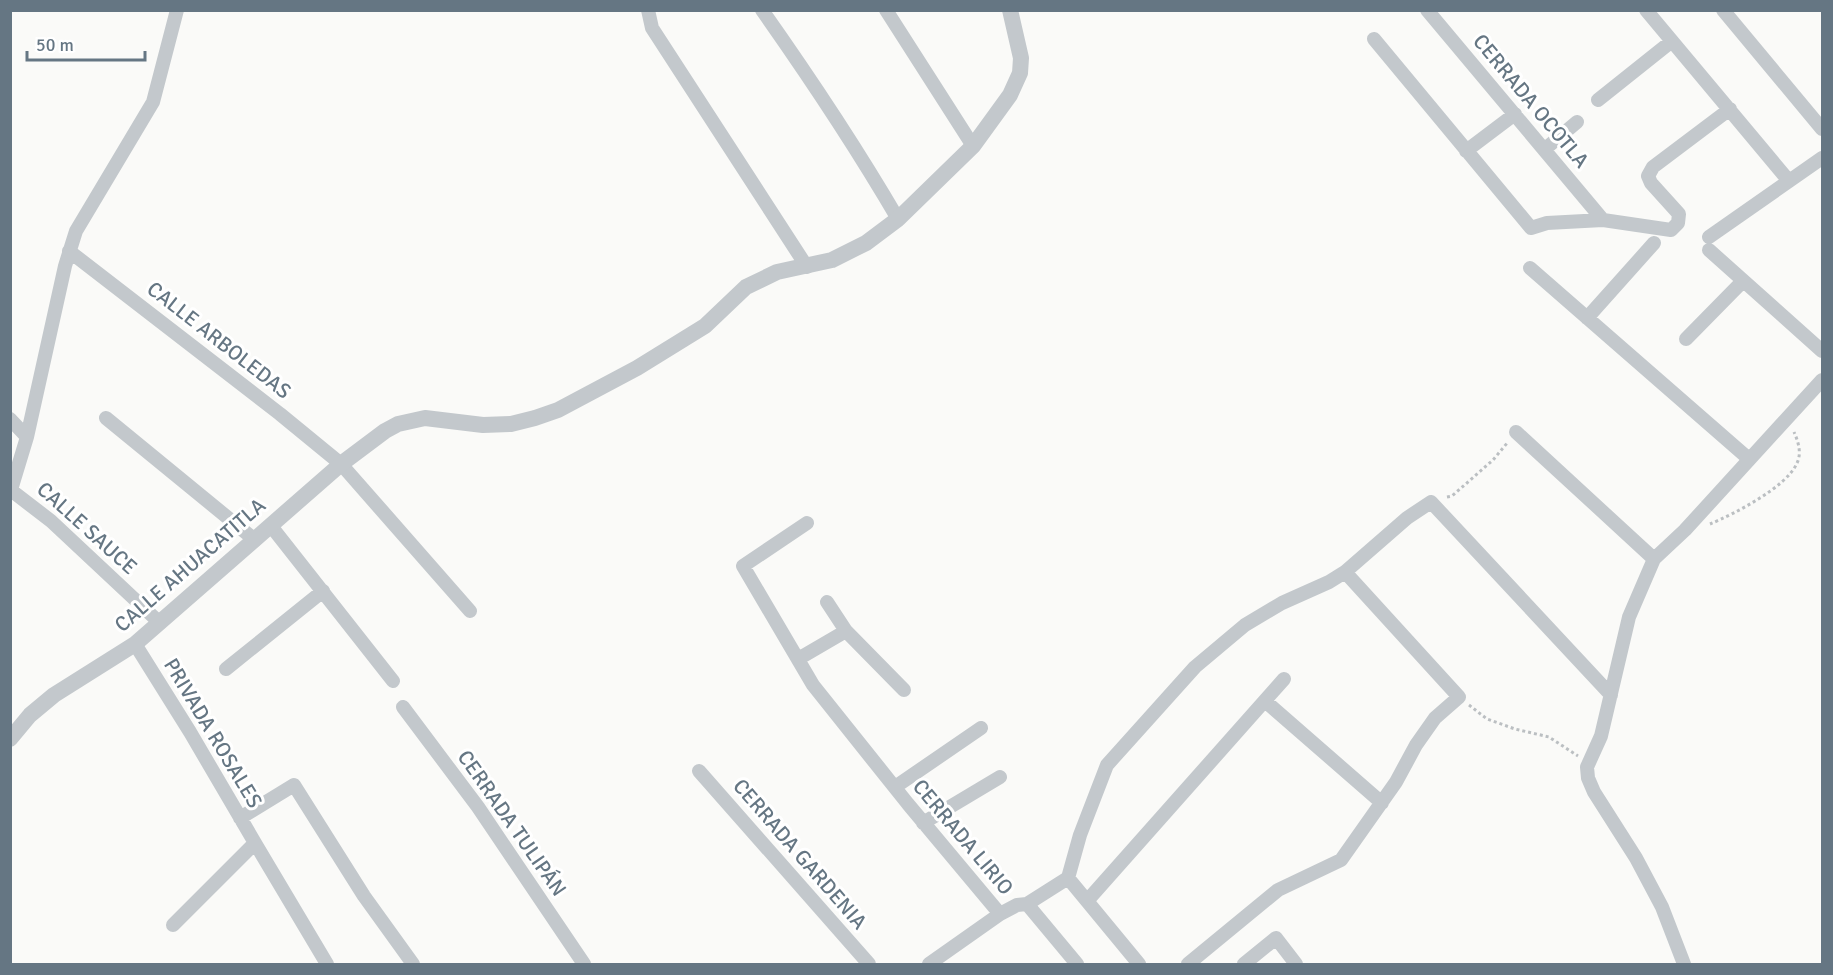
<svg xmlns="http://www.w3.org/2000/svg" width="1833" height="975" viewBox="0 0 1833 975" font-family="Signika,sans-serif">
  <rect width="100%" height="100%" fill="#fafaf8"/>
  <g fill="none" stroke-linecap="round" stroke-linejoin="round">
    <path stroke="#bbbfc2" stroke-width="3" stroke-dasharray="3 3" stroke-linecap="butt" d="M1447,497l5,-1 41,-36 15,-18
      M1710,524c24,-10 77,-37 87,-61 5,-10 1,-22 -3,-31
      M1469,705l18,14 28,10 34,8 29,19"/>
    <path stroke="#c3c8cc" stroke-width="14" d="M648,10l4,18 155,239
      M762,10c48,68 94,137 136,209
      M886,10l87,136
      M1427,10l176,210
      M1646,10l143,171
      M1723,10l99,119
      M1374,39l157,189 16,-5 56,-3 68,10 7,-7 1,-9 -28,-31 -3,-7 5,-9 77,-58
      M1598,100l74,-59
      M1545,149l32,-27
      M1466,151l49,-37
      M1709,237l113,-79
      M1709,250l113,101
      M69,251l211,163 61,50 129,147
      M1530,268l219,191
      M1587,318l67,-75
      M1686,339l57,-58
      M106,418l149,122
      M10,419l17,18
      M1516,432l138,127
      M12,491l39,30 109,102
      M10,493l17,-56 38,-171 11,-35 77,-129 24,-92
      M807,523l-64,43 70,119 95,119 92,110
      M271,526l122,155
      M827,602l19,29 58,59
      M135,644l55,88 65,111 -82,82
      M798,659l48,-28
      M226,669l97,-78
      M1265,701l117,102
      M403,707l75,100 106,157
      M699,771l170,193
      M895,787l86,-59
      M240,818l54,-33 70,111 49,68
      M923,823l77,-46
      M255,843l72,121
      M1068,878l12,-43 27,-70 88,-98 50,-42 37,-22 47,-21 16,-10 62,-54 24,-16 180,193
      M1068,878l71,86
      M1087,901l197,-222
      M1027,904l50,60
      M929,964l71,-50 17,-9 10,-1 41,-26
      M1188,964l90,-74 63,-30 55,-78 20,-37 19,-27 24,-21 -114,-125
      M1244,964l32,-26 20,26
      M1684,964l-22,-57 -26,-49 -42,-66 -6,-14 -1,-11 14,-31 28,-119 25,-58 31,-29 137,-150"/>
    <path stroke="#c3c8cc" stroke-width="16" d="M10,739l20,-24 24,-20 81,-51 206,-180 44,-33 13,-7 27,-6 58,7 28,-1 24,-6 23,-8 79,-42 68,-42 41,-39 31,-15 55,-12 34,-17 32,-24 75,-73 37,-51 10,-22 1,-15 -11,-48"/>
  </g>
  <g text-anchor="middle" stroke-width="6" stroke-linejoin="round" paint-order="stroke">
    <g font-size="21" fill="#657683" stroke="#fff">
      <text transform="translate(1531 101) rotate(50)" y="7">CERRADA OCOTLA</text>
      <text transform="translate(219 340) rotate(38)" y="7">CALLE ARBOLEDAS</text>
      <text transform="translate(87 528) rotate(42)" y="7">CALLE SAUCE</text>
      <text transform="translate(190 565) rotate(-41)" y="7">CALLE AHUACATITLA</text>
      <text transform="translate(213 733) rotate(59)" y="7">PRIVADA ROSALES</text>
      <text transform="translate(512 823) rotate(55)" y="7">CERRADA TULIPÁN</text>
      <text transform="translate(963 837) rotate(50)" y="7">CERRADA LIRIO</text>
      <text transform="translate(800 854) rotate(49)" y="7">CERRADA GARDENIA</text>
    </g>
  </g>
  <rect width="1833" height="975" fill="none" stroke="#657683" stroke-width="24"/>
  <path d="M27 51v9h118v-9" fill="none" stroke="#657683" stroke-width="3"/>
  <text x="36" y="51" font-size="18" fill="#657683" stroke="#ffffff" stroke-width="4.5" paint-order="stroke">50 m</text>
</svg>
